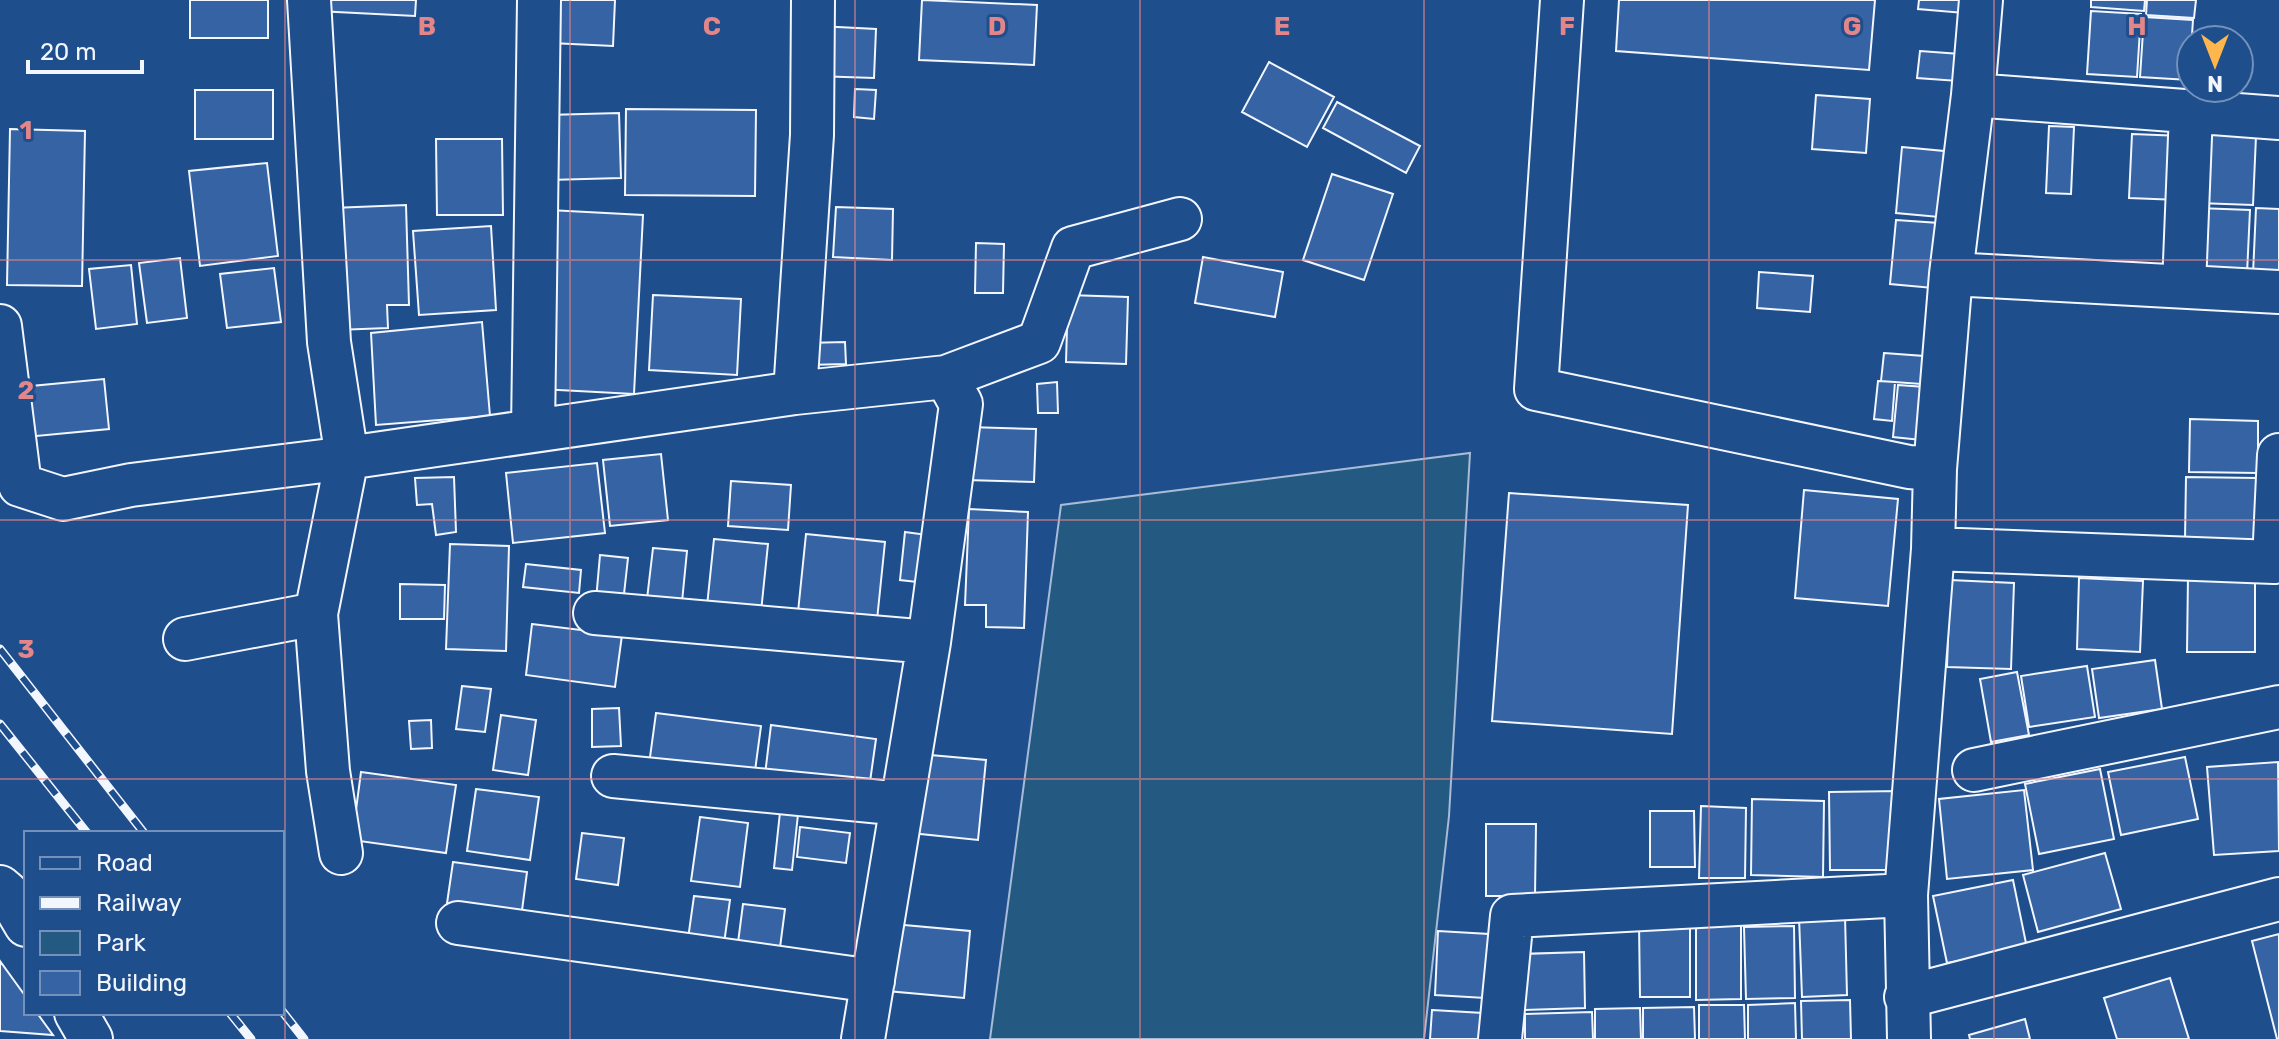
<svg xmlns="http://www.w3.org/2000/svg" width="2279" height="1039" viewBox="0 0 2279 1039" font-family="Rubik,sans-serif">
  <rect width="100%" height="100%" fill="#1f4e8c"/>
  <path fill="#245a82" stroke="#a8bbd7" stroke-width="2" d="M1470,453l-21,363 -25,223h-434l71,-534z"/>
  <path fill="#3563a3" stroke="#f2f6ff" stroke-width="2" d="M190,0h78v38h-78z
    M317,0h99l-1,16 -98,-5z
    M553,0h62l-2,46 -62,-3z
    M922,0l115,5 -3,60 -115,-5z
    M1619,0h256l-6,70 -253,-19z
    M1919,0h46l-1,13 -46,-4z
    M2091,0h54l-1,11 -53,-4z
    M2147,0h49l-2,18 -48,-3z
    M2091,11l50,3 -4,63 -50,-3z
    M2144,17l49,3 -4,60 -49,-3z
    M818,26l58,3 -2,49 -59,-2z
    M1920,51l40,3 -2,27 -41,-3z
    M1269,62l65,35 -27,50 -65,-35z
    M855,89l21,1 -2,29 -20,-2z
    M195,90h78v49h-78z
    M1816,95l54,4 -4,54 -54,-4z
    M1337,102l83,44 -14,27 -83,-45z
    M626,109l130,1 -1,86 -130,-1z
    M619,113l2,65 -72,2 -2,-65z
    M2049,126l25,1 -3,67 -25,-1z
    M10,129l75,2 -3,155 -75,-1z
    M2132,134l50,2 -3,64 -50,-2z
    M2201,134l55,2 -3,69 -55,-2z
    M436,139h66l1,76h-66z
    M1902,147l42,4 -5,66 -43,-4z
    M267,163l11,93 -78,10 -11,-95z
    M1332,174l61,20 -29,86 -61,-20z
    M406,205l3,100h-22l1,23 -52,2 -4,-122z
    M836,207l57,2 -1,51 -59,-3z
    M2198,208l52,2 -3,64 -52,-2z
    M2256,208l23,1v66l-26,-1z
    M549,210l94,5 -9,179 -94,-5z
    M1896,220l43,3 -6,65 -43,-4z
    M491,226l5,84 -77,5 -6,-84z
    M976,243l28,1 -1,49h-28z
    M1203,257l80,15 -8,45 -80,-14z
    M180,258l7,60 -40,5 -8,-60z
    M131,265l6,59 -41,5 -7,-60z
    M274,268l7,54 -54,6 -7,-54z
    M1759,272l54,4 -3,36 -53,-4z
    M653,295l88,4 -4,76 -88,-5z
    M1068,295l60,2 -2,67 -60,-2z
    M482,322l8,94 -114,9 -5,-92z
    M845,342l1,22 -40,1v-22z
    M1884,353l40,3 -3,28 -40,-3z
    M104,379l5,50 -83,8 -5,-50z
    M1878,381l17,1 -3,39 -18,-2z
    M1057,382l1,31h-20l-1,-29z
    M1898,385l27,2 -4,53 -28,-3z
    M2190,419l68,2v52l-69,-1z
    M968,427l68,2 -2,53 -68,-2z
    M661,454l7,66 -58,6 -7,-66z
    M597,463l8,70 -92,10 -7,-70z
    M454,477l2,55 -20,3 -4,-31 -15,1 -2,-27z
    M2186,477l71,1 -1,63 -71,-1z
    M731,481l60,4 -3,45 -60,-4z
    M1804,490l94,9 -10,107 -93,-8z
    M1509,493l179,12 -16,229 -180,-13z
    M969,509l59,3 -4,116 -38,-1v-22h-21z
    M905,532l30,4 -18,46 -17,-2z
    M806,534l79,8 -8,78 -79,-8z
    M714,539l54,5 -7,68 -54,-6z
    M450,544l59,2 -3,105 -60,-2z
    M653,548l34,3 -5,51 -35,-3z
    M600,555l28,3 -5,45 -27,-3z
    M526,564l55,6 -2,23 -56,-6z
    M2188,576h67v76h-68z
    M2079,578l64,3 -3,71 -63,-3z
    M1950,580l64,3 -3,86 -64,-2z
    M400,584l45,1 -1,34h-44z
    M532,624l90,11 -7,52 -89,-12z
    M2155,660l7,49 -63,9 -7,-49z
    M2087,666l8,51 -66,10 -8,-51z
    M2017,672l12,63 -38,7 -11,-63z
    M462,686l29,3 -6,43 -29,-3z
    M619,708l2,38 -29,1v-38z
    M656,713l105,13 -8,60 -105,-14z
    M501,715l35,5 -8,55 -35,-5z
    M431,720l1,28 -21,1 -2,-28z
    M771,725l105,14 -8,57 -104,-13z
    M919,754l67,6 -8,80 -67,-7z
    M2185,757l13,62 -77,16 -13,-63z
    M2278,762l1,89 -65,4 -7,-88z
    M2100,769l14,70 -75,15 -14,-70z
    M361,772l95,13 -10,68 -94,-13z
    M476,789l63,8 -9,63 -63,-9z
    M2024,790l9,80 -86,9 -8,-80z
    M1901,791v79h-71l-1,-78z
    M1752,799l72,2 -1,76 -72,-2z
    M781,803l18,2 -7,65 -18,-2z
    M1701,806l45,2 -1,70h-46z
    M1650,811h44l1,56h-45z
    M700,817l48,6 -8,64 -49,-6z
    M1486,824h50l-1,72h-49z
    M800,827l50,6 -4,30 -49,-6z
    M582,833l42,5 -6,47 -42,-6z
    M2105,853l16,56 -83,23 -15,-57z
    M453,862l74,10 -7,54 -75,-9z
    M2013,880l14,68 -80,15 -14,-67z
    M694,896l36,4 -7,51 -36,-5z
    M743,904l42,5 -7,54 -42,-5z
    M1845,916l2,79 -45,2 -3,-80z
    M1690,922v75h-50l-1,-74z
    M1741,922v77l-45,1v-77z
    M893,924l77,7 -6,67 -77,-7z
    M1794,926l1,72 -49,1 -2,-72z
    M1438,931l51,3 -4,64 -50,-3z
    M2279,934v105h-2l-25,-98z
    M1584,952l1,56 -64,2 -1,-56z
    M0,961l26,36v16h11l16,22 -53,-4z
    M2170,978l19,61h-72l-13,-41z
    M1850,1000l1,39h-49l-1,-38z
    M1795,1003l1,36h-48v-34z
    M1699,1005h45l1,34h-46z
    M1694,1007l1,32h-52v-31z
    M1640,1008l1,31h-46v-30z
    M1432,1010l51,3 -2,26h-51z
    M1592,1012l1,27h-68v-25z
    M2025,1019l5,20h-60l-1,-4z"/>
  <g fill="none" stroke-linecap="round" stroke-linejoin="round">
    <defs>
      <path id="minor" d="M309,0l20,342 18,116 -31,156 12,157 13,82
        M1562,0l-26,389 373,78 26,2
        M1973,95l306,23
        M1951,274l328,18
        M2184,286l7,-174
        M0,326l20,159 43,14 68,-14 216,-27 448,-65 151,-16 93,-35 34,-94 107,-29
        M795,393l17,-258 1,-135
        M533,430l6,-430
        M1933,549l341,13 5,-107
        M595,613l334,29
        M185,639l131,-25
        M1974,770l305,-63
        M613,776l289,28
        M0,887l7,6 19,32
        M458,923l415,58
        M1906,997l373,-98
        M76,1013l15,26
        M863,1039l66,-397 32,-238 -15,-27
        M1500,1039l12,-123 394,-21
        M1909,1039l-3,-144 27,-346 2,-80 16,-195 22,-179 8,-95"/>
    </defs>
    <use href="#minor" stroke="#f2f6ff" stroke-width="46"/>
    <use href="#minor" stroke="#1f4e8c" stroke-width="42"/>
    <defs>
      <path id="rail" d="M0,649l144,184
        M0,724l87,109
        M282,1011l22,28
        M230,1013l21,26"/>
    </defs>
    <use href="#rail" stroke="#f2f6ff" stroke-width="9"/>
    <use href="#rail" stroke="#1f4e8c" stroke-width="6" stroke-dasharray="18" stroke-linecap="butt"/>
  </g>
  <path fill="none" stroke="#e38589" stroke-width="2" stroke-opacity="0.55" d="M285,0v1039M570,0v1039M855,0v1039M1140,0v1039M1424,0v1039M1709,0v1039M1994,0v1039M0,260h2279M0,520h2279M0,779h2279"/>
  <g font-size="26" text-anchor="middle" font-weight="bold" fill="#e38589" stroke="#1f4e8c" stroke-width="6" stroke-linejoin="round" paint-order="stroke">
    <text x="427" y="35">B</text>
    <text x="712" y="35">C</text>
    <text x="997" y="35">D</text>
    <text x="1282" y="35">E</text>
    <text x="1567" y="35">F</text>
    <text x="1852" y="35">G</text>
    <text x="2137" y="35">H</text>
    <text x="26" y="139">1</text>
    <text x="26" y="399">2</text>
    <text x="26" y="658">3</text>
  </g>
  <rect x="24" y="831" width="260" height="184" fill="#1f4e8c" stroke="#7391ba" stroke-width="2"/>
  <rect x="40" y="857" width="40" height="12" fill="#1f4e8c" stroke="#7391ba" stroke-width="2"/>
  <text x="96" y="871" font-size="24" fill="#f2f6ff">Road</text>
  <rect x="40" y="897" width="40" height="12" fill="#f2f6ff" stroke="#7391ba" stroke-width="2"/>
  <text x="96" y="911" font-size="24" fill="#f2f6ff">Railway</text>
  <rect x="40" y="931" width="40" height="24" fill="#245a82" stroke="#7391ba" stroke-width="2"/>
  <text x="96" y="951" font-size="24" fill="#f2f6ff">Park</text>
  <rect x="40" y="971" width="40" height="24" fill="#3563a3" stroke="#7391ba" stroke-width="2"/>
  <text x="96" y="991" font-size="24" fill="#f2f6ff">Building</text>
  <g transform="translate(2215 64) rotate(180)"><circle r="38" fill="#1f4e8c" stroke="#7391ba" stroke-width="2"/>
  <path d="M0-6L14 30L0 20L-14 30Z" fill="#ffb74d"/>
  <text y="-12" font-size="22" font-weight="bold" text-anchor="middle" fill="#f2f6ff">N</text>
  </g>
  <path d="M28 60v12h114v-12" fill="none" stroke="#f2f6ff" stroke-width="4"/>
  <text x="40" y="60" font-size="24" fill="#f2f6ff" stroke="#1f4e8c" stroke-width="6" paint-order="stroke">20 m</text>
</svg>
